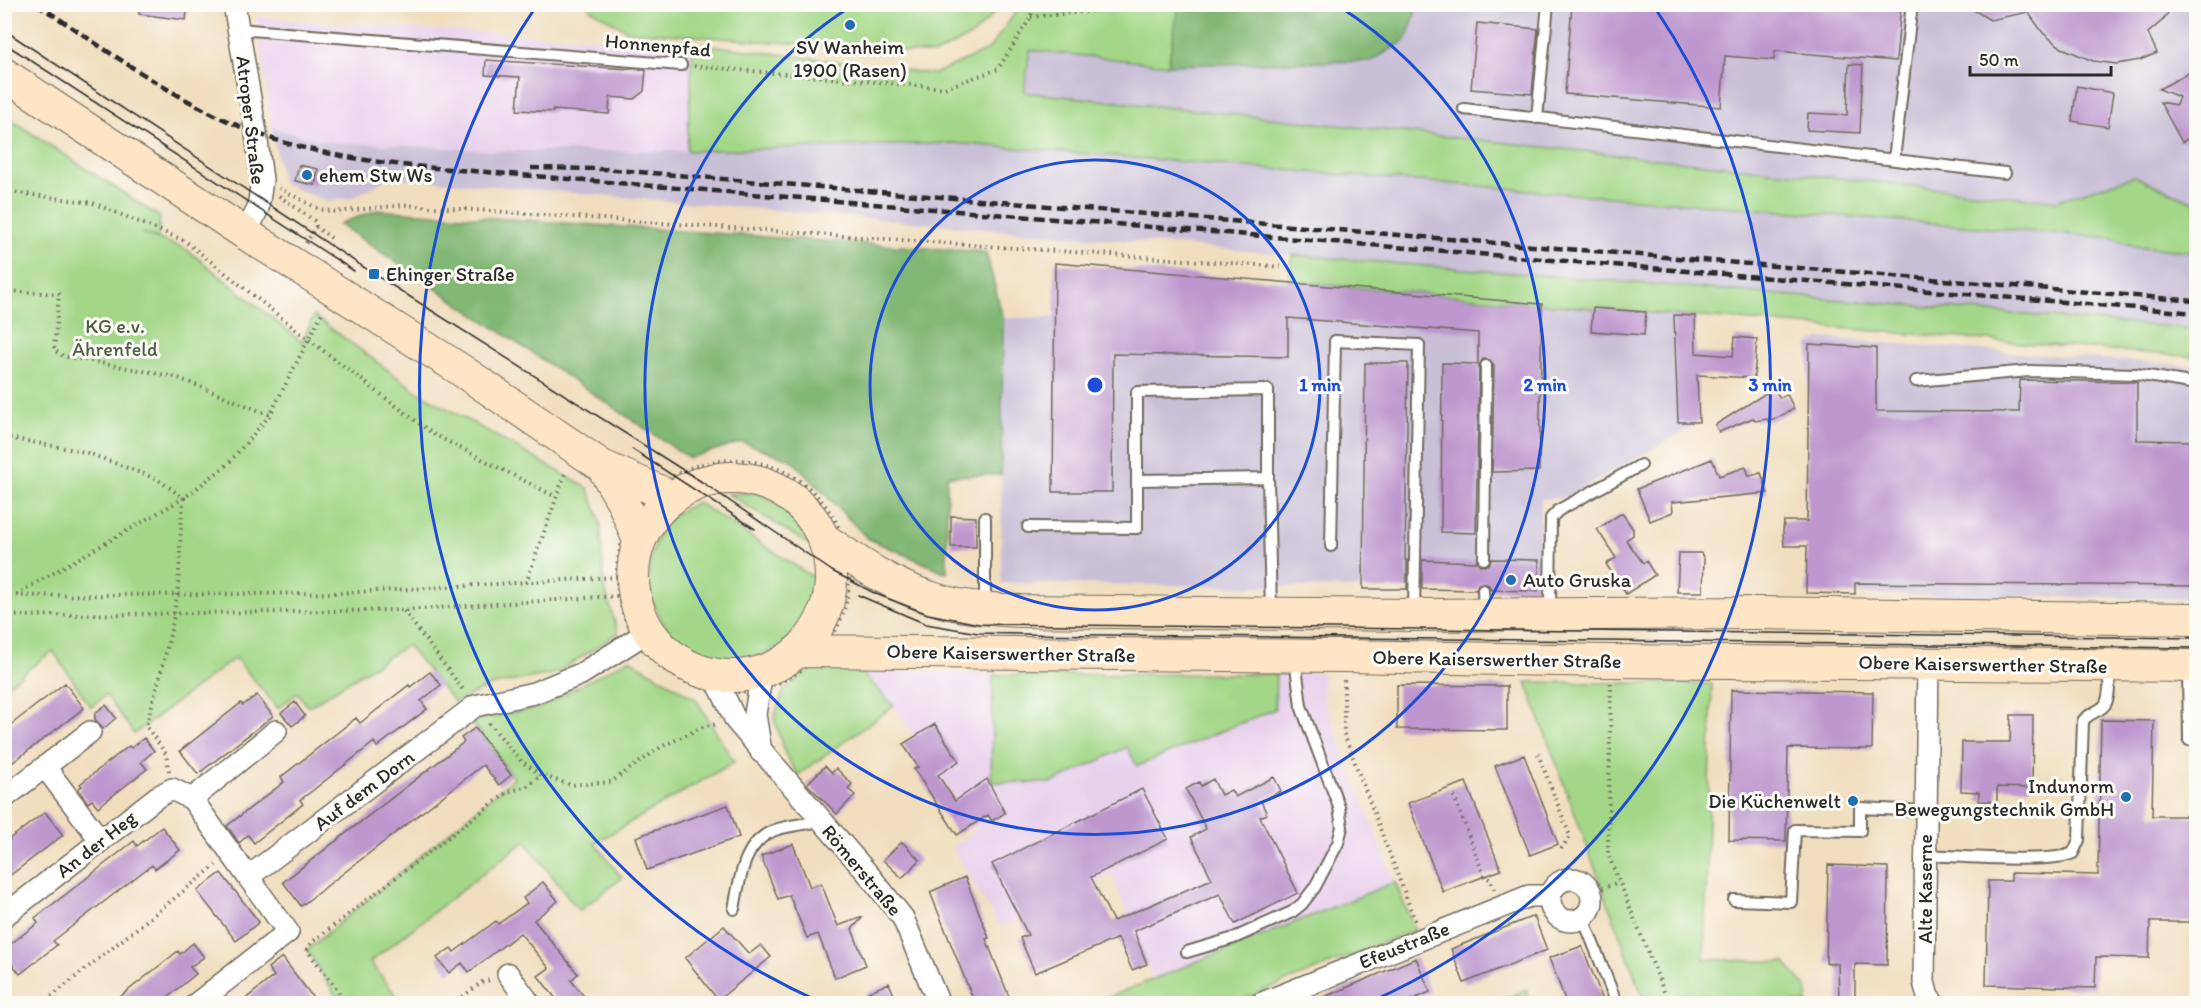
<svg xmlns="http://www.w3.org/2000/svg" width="2201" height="1008" viewBox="0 0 2201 1008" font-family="Itim,sans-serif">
  <rect width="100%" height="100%" fill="#fdfcf7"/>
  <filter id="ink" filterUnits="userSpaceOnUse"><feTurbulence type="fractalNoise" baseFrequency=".0167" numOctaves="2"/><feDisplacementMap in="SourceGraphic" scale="12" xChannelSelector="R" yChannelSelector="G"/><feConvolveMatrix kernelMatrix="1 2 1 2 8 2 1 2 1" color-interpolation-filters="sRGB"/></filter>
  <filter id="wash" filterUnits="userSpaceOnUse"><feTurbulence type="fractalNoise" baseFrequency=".008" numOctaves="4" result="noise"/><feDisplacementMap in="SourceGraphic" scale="24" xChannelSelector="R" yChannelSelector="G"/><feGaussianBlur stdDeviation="1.35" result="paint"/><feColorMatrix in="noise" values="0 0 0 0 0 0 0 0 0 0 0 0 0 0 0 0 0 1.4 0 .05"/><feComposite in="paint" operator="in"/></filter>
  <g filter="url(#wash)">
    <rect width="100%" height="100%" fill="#f1debf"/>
    <path fill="#e9d1ed" d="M256,17l177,13 260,13 -6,108h-187l-178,-10 -50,-13z
      M858,669l135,6 -2,107 60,1 76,-36 10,19 138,-57 1,-35 47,-1 1,29 71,180 -241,98 -42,-105 -112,52 -48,-79 24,-19 -82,-123z"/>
    <path fill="#c9bfd7" d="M1313,4l883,1v324l-903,-74 -902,-78 -39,21 -26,3 -44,-18 -10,-55 50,13 178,10h187l266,-8 61,5 10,-56 5,-42 138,15 9,-45z
      M1057,264l232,17 405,36 2,107 -128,73 -27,2 -3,91 -537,-7 2,-265 51,-1z
      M1820,338l376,28v233l-390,-6 3,-249z"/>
    <path fill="#a3d787" stroke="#678159" stroke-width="1.5" d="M587,5h415l-29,30 -38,19 -307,-23 -38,-22z
      M1021,5h292l-137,15 -8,45 -138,-15 -6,42 1032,109 78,-25 62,27v49l-62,-6 -22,-8 -1159,-95 -266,8 6,-108 241,31 54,-24z
      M5,116l155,101 -2,21 -16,-5 44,16 116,93 12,-26 104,76 170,96 12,32 4,66 14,47 -61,40 -64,12 -39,17 -47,-57 -99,62 -10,-14 -20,15 -43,-50 -101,76 -28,-39 -15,12 -38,-56 -48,36z
      M1293,255l903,74v28l-654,-53 -253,-23z
      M756,493c32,15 42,21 57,54l-85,-53z
      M697,502l119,77 -3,28 -11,19 -14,15 -25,14 -28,8 -29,-4 -23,-12 -21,-26 -14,-30 2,-31 9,-27 14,-18z
      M629,659l67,40 38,63 -139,81 27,35 -43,33 -54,-70 -155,121 32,41h-66l3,-2 -32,-51 207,-172 -43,-57 67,-13z
      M814,666l44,3 36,37 -96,69 -13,-21 -11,-36 10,-28z
      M1276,674l-1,35 -138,57 -10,-19 -75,36 -61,-1 2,-107z
      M1526,682l186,2 -8,275 80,3 23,26v15h-162z
      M1395,882l20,48 -182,73h-139z
      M1526,990l5,13h-38z"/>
    <path fill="#82b874" stroke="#567250" stroke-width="1.5" d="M1179,5v-1l239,1 -12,35 -35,21 -203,4z
      M377,210l609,42 17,66 -2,157 -54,1v97l-80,-35 -75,-78 -50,-18 -53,16 -350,-234z"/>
    <g id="blocks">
      <path fill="#bd97ce" d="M139,4h49l-2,16 -47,-6z
        M1572,4h329l-5,57 -121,-10 -1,9 -49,-4 -4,51 -156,-13z
        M1964,4h210l-11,16 -15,13 9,20 -17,7 -23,4 -24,-3 -31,-13 -19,-15 -15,-21 -38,8z
        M1477,23l61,6 -6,65 -61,-5z
        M486,60l160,10 -2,21 -10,8 -24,-2 -1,17 -56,-4v2l-36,-2 3,-33 -35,-2z
        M1849,64l14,1 -3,68 -53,-3 1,-17 39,2z
        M2196,69v65l-14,8 -22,-40 16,3 3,-8 -20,-8z
        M2077,86l36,7 -5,34 -36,-6z
        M299,165l19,4 -3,16 -20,-4z
        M1055,263l487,41 -3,167 -47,1 2,-106 -4,-6 -7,-1 -4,7 -3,167 -35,-1 1,-169 36,1v-31l-190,-15v39l-175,-3 -1,138h-59z
        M1593,308l53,4 -2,23 -53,-4z
        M1674,315l21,1 1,37 37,3 2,-19 22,2 -3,39 -57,-3 2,47h-21z
        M1809,344l67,4v63l143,1 1,-32 117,2v58l59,1v145l-341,-3v11l-49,-1 1,-47h-23l-1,-14 1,-11h23z
        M1365,363h43l-3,197h2v29h-44z
        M1774,388l6,10 7,-4 7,15 -25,13 -2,-3 -12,2 -2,-3 -34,14 -4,-7z
        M1712,459l7,17 27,-9 3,9 12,-3 7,20 -96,9 1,10 -23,9 -13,-32z
        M1622,513l11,16v6l-7,5 17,23 3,-2 9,14 -29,19 -20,-30 10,-6 -19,-29z
        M951,516l25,1v30h-25z
        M1679,553h22l3,6 -1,33h-26z
        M1477,559l3,6 5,1 5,-3 1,-4 48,1 -1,31 -47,-1 -2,-5 -6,-2 -5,1 -2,6 -54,-1v-29l54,2z
        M430,672l11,13 -20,16 6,8 -50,38 -3,-5 -62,49 -12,9 3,4 -49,39 -6,-8 -9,8 -12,-17 57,-44 -3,-5 75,-59 4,5 49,-38 1,2z
        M65,683l19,25 -80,61v-39z
        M1397,685l110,1v44l-110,-1z
        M1731,690l142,2 -1,57 -84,-1 -2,93 -57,-1z
        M257,695l16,21 -75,58 -18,-23 61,-48 2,2z
        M295,702l10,14 -13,10 -11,-13z
        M106,705l10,13 -13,11 -8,-10v-6z
        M2011,715h22l-1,73 -35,-1v15l-18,-1v-9l-18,-1 1,-49h48z
        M2101,720l53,1 -2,95h44v106h-46l-1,36 -53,-1 -1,31 -109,-3 2,-104h23v-8l87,2z
        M935,724l24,37 -21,14 17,26 32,-22 18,34 -13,8 -4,-6 -31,20 -43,-66 4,-2 -15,-23z
        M475,728l36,47 -12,10 -16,-20 -182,141 -18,-24 181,-140 -3,-4z
        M144,738l10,13 -13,11 6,7 -49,38 -6,-7 -4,3 -10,-14 4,-3 -2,-2 49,-38 2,2z
        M1524,755l34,89 -28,11 -35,-89z
        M825,766l7,7 4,-5 16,16 -4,5 7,6 -18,19 -30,-30z
        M1274,777l7,14 -20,10 6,13 -7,3 38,76 -63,31 -15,-30 -86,37 13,33 -15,6 -14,-32 -83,35 -15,-35 8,-3 -36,-71 150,-75 26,50 -77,38 22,44 99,-42 -21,-42 15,-8 -20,-40 13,-7 2,4 12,-7 8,16 10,-5 4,7z
        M1466,782l35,88 -58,22 -35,-89z
        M728,805l11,32 -92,33 -11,-33z
        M45,812l18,23 -59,45v-37z
        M162,827l18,23 -25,19 -3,-4 -12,9 -87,67 4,4 -37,29 -16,-20v-5l34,-26 -3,-5 48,-37 51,-40 3,5z
        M902,842l18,18 -18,18 -19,-18z
        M793,844l17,43 11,-4 17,43 25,-9 -11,12 14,36 -31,13 -17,-44 -11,4 -18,-43 -11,4 -17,-43z
        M1828,865l60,2 -1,98 -32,-1v40h-16l-1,-40 -12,-1z
        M221,873l38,49 -23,19 -39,-50z
        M965,877l24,61 -3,1 26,65h-37l-45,-112z
        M543,882l15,19 -24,19 44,54 -7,6 19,24h-30l-22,-28 11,-8 -29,-35 -51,39 -7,-9 -13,10 -12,-15 14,-10 3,4 42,-31 2,3 29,-21 -4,-5z
        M1534,916l13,34 -83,33 -13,-34z
        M724,926l25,28 12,-9 10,12 -53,43 -33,-42z
        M193,943l11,14 -14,10 6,7 -37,30h-48l67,-53 2,3z
        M1582,946l16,41 6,16h-38l-6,-17 -11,-28z
        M282,957l36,47h-79l35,-28 -6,-8z
        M1416,958l14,34 -28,12h-94z
        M889,983l9,21h-28l-4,-11z"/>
    </g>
  </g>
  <g filter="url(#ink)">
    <use href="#blocks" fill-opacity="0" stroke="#706a5f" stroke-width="1.5"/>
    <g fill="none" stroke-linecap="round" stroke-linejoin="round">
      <defs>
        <path id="lane" d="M239,29l442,36
          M1464,109l541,64
          M1537,118l11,-114
          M1894,160l18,-156
          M1916,381l113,-10 107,3 60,10
          M1268,478v-88l-131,2v88l131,-2 3,134
          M985,518v87
          M1028,527l109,1v-48
          M1331,546l4,-205 84,4 -5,266
          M1484,559l2,-193
          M1483,590l1,21
          M1550,610l1,-92 8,-8 82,-45
          M2188,670l1,70h7
          M1925,855c29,1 126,9 148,-2l6,-13 4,-119c6,-8 13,-8 20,-14 8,-7 6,-28 6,-38
          M1734,900l57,2 4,-72 65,1v-23l65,3
          M734,909c6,-30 9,-67 41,-79 14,-5 32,-6 46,-9
          M1583,918l34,86
          M1187,952l47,-14 58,-26 10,-8 13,-17 23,-44 4,-16 -3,-20 -38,-101 -6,-48"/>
        <path id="street" d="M234,4l22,129 6,47 -4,28 -12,26
          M1928,663l-4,319 4,15 6,7
          M714,675l22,46 133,154 34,43 36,86
          M761,752l-6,-38 7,-42
          M45,767l56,74
          M4,798l86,-66
          M192,799l84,-68
          M1550 900a21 21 0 1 1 42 0a21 21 0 1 1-42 0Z
          M4,916l153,-119 15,-8 20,10 56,78
          M508,974l22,30
          M196,1004l92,-72 -40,-55 227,-171 59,-13 47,-19 68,-43
          M1260,1004l269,-108h21"/>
        <path id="secondary" d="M4,74l242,160 212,134 144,98 70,31
          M602,466l21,36 16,39
          M633 577a99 99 0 1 1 198 0a99 99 0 1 1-198 0Z
          M824,539c36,25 71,49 114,61 26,8 55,9 82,11l393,4 345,-2 438,6
          M798,651l545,5 268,5 585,5"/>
      </defs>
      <use href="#lane" stroke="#706a5f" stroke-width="14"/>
      <use href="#street" stroke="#706a5f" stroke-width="24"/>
      <use href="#secondary" stroke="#706a5f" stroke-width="34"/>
      <path stroke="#706a5f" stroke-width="4" stroke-dasharray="1.5 4.5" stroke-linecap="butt" d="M1031,17l134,-13
        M694,66l251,22 53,-19 33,-52 2,-13
        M279,188l40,21 16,3 69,-7 881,62
        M4,191l89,12 92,38 123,98 125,95 123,63
        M279,196l36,25 1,6
        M306,243l10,-16 18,13
        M4,291l55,3 -5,56 9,6 113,21 94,38
        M4,437l81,15 72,27 27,19 -169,97
        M617 576a116 116 0 1 1 232 0a116 116 0 1 1-232 0Z
        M526,583l40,-112
        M4,596l336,-3 277,-16
        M404,611l60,80
        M4,616l399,-6 214,-14
        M1344,680v54l72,189
        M1611,683l-3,171 61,150
        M489,723l32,38 20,14 30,10 40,-3 50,-35 44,-21 13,-2
        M1538,754l32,82 -11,16
        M169,771l-3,-17 -20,-28c12,-43 25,-86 31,-131 4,-32 2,-64 7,-97l43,-33 43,-50 53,-104
        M1454,796l30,80 7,4 3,10
        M1591,893l28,-11
        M306,949l31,40 6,15
        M307,950l4,-7 170,-131 27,-20 19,-6 13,-10
        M42,1004l174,-139
        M453,1004l29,-22 8,-2"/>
      <use href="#lane" stroke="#fff" stroke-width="10"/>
      <use href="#street" stroke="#fff" stroke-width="21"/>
      <use href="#secondary" stroke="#fde5c5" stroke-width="32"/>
      <path stroke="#2b2b2b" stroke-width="1.5" d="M4,30l370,244 328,208 130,89 44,23 52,20 51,10 1217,14
        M4,43l350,228
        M632,449l123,80
        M858,595l68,29 52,9 42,1 1176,14"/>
      <path stroke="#2b2b2b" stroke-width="4.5" stroke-dasharray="9 4.5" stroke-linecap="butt" d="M37,4c68,45 143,100 219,129 51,19 103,27 156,33l1784,147
        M531,168l72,1 1593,132"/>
    </g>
  </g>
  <g fill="none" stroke="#1d4ed8" stroke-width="3">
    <circle cx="1095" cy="385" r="225"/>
    <path d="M1337 5A450 450 0 1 1 853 5"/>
    <path d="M820 1002A675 675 0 0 1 535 8M1655 8A675 675 0 0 1 1370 1002"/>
  </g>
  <g fill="#1f6fb2" stroke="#fdfcf7" stroke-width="2">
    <circle cx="850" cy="25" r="6"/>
    <circle cx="307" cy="175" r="6"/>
    <rect x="368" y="268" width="12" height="12" rx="3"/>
    <circle cx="1511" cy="580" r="6"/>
    <circle cx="2126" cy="797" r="6"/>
    <circle cx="1853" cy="801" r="6"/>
  </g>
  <g text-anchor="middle" stroke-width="6" stroke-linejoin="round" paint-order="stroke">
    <g font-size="20" fill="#2b2b2b" stroke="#fdfcf7">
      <text transform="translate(658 45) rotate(5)" y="7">Honnenpfad</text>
      <text transform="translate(251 120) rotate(83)" y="7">Atroper Straße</text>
      <text transform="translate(1011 653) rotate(1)" y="7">Obere Kaiserswerther Straße</text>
      <text transform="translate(1497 659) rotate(1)" y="7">Obere Kaiserswerther Straße</text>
      <text transform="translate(1983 664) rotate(1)" y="7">Obere Kaiserswerther Straße</text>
      <text transform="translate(364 790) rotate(-37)" y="7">Auf dem Dorn</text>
      <text transform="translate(96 844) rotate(-38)" y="7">An der Heg</text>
      <text transform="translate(862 870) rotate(50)" y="7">Römerstraße</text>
      <text transform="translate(1925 889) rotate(-90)" y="7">Alte Kaserne</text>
      <text transform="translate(1404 945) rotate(-22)" y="7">Efeustraße</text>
    </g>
    <g font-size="20" fill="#2b2b2b" stroke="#fdfcf7" text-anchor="start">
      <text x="850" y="54" text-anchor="middle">SV Wanheim<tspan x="850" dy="23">1900 (Rasen)</tspan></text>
      <text x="319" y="182">ehem Stw Ws</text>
      <text x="386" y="281">Ehinger Straße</text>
      <text x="1523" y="587">Auto Gruska</text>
      <text x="2114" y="793" text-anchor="end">Indunorm<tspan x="2114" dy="23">Bewegungstechnik GmbH</tspan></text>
      <text x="1841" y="808" text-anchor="end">Die Küchenwelt</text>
    </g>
    <g font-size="20" fill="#4f5f47" stroke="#fdfcf7">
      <text x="115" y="333">KG e.v.<tspan x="115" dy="23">Ährenfeld</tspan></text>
    </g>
  </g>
  <circle cx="1095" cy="385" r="9" fill="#1d4ed8" stroke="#fdfcf7" stroke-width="3"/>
  <g font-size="18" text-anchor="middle" font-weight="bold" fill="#1d4ed8" stroke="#fdfcf7" stroke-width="6" stroke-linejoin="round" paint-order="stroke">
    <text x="1320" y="391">1 min</text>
    <text x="1545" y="391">2 min</text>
    <text x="1770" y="391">3 min</text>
  </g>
  <rect width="2201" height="1008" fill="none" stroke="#fdfcf7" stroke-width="24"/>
  <path d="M1970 66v9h141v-9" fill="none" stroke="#2b2b2b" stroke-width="3"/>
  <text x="1979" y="66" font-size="18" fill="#2b2b2b" stroke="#fdfcf7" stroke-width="4.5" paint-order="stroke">50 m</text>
</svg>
